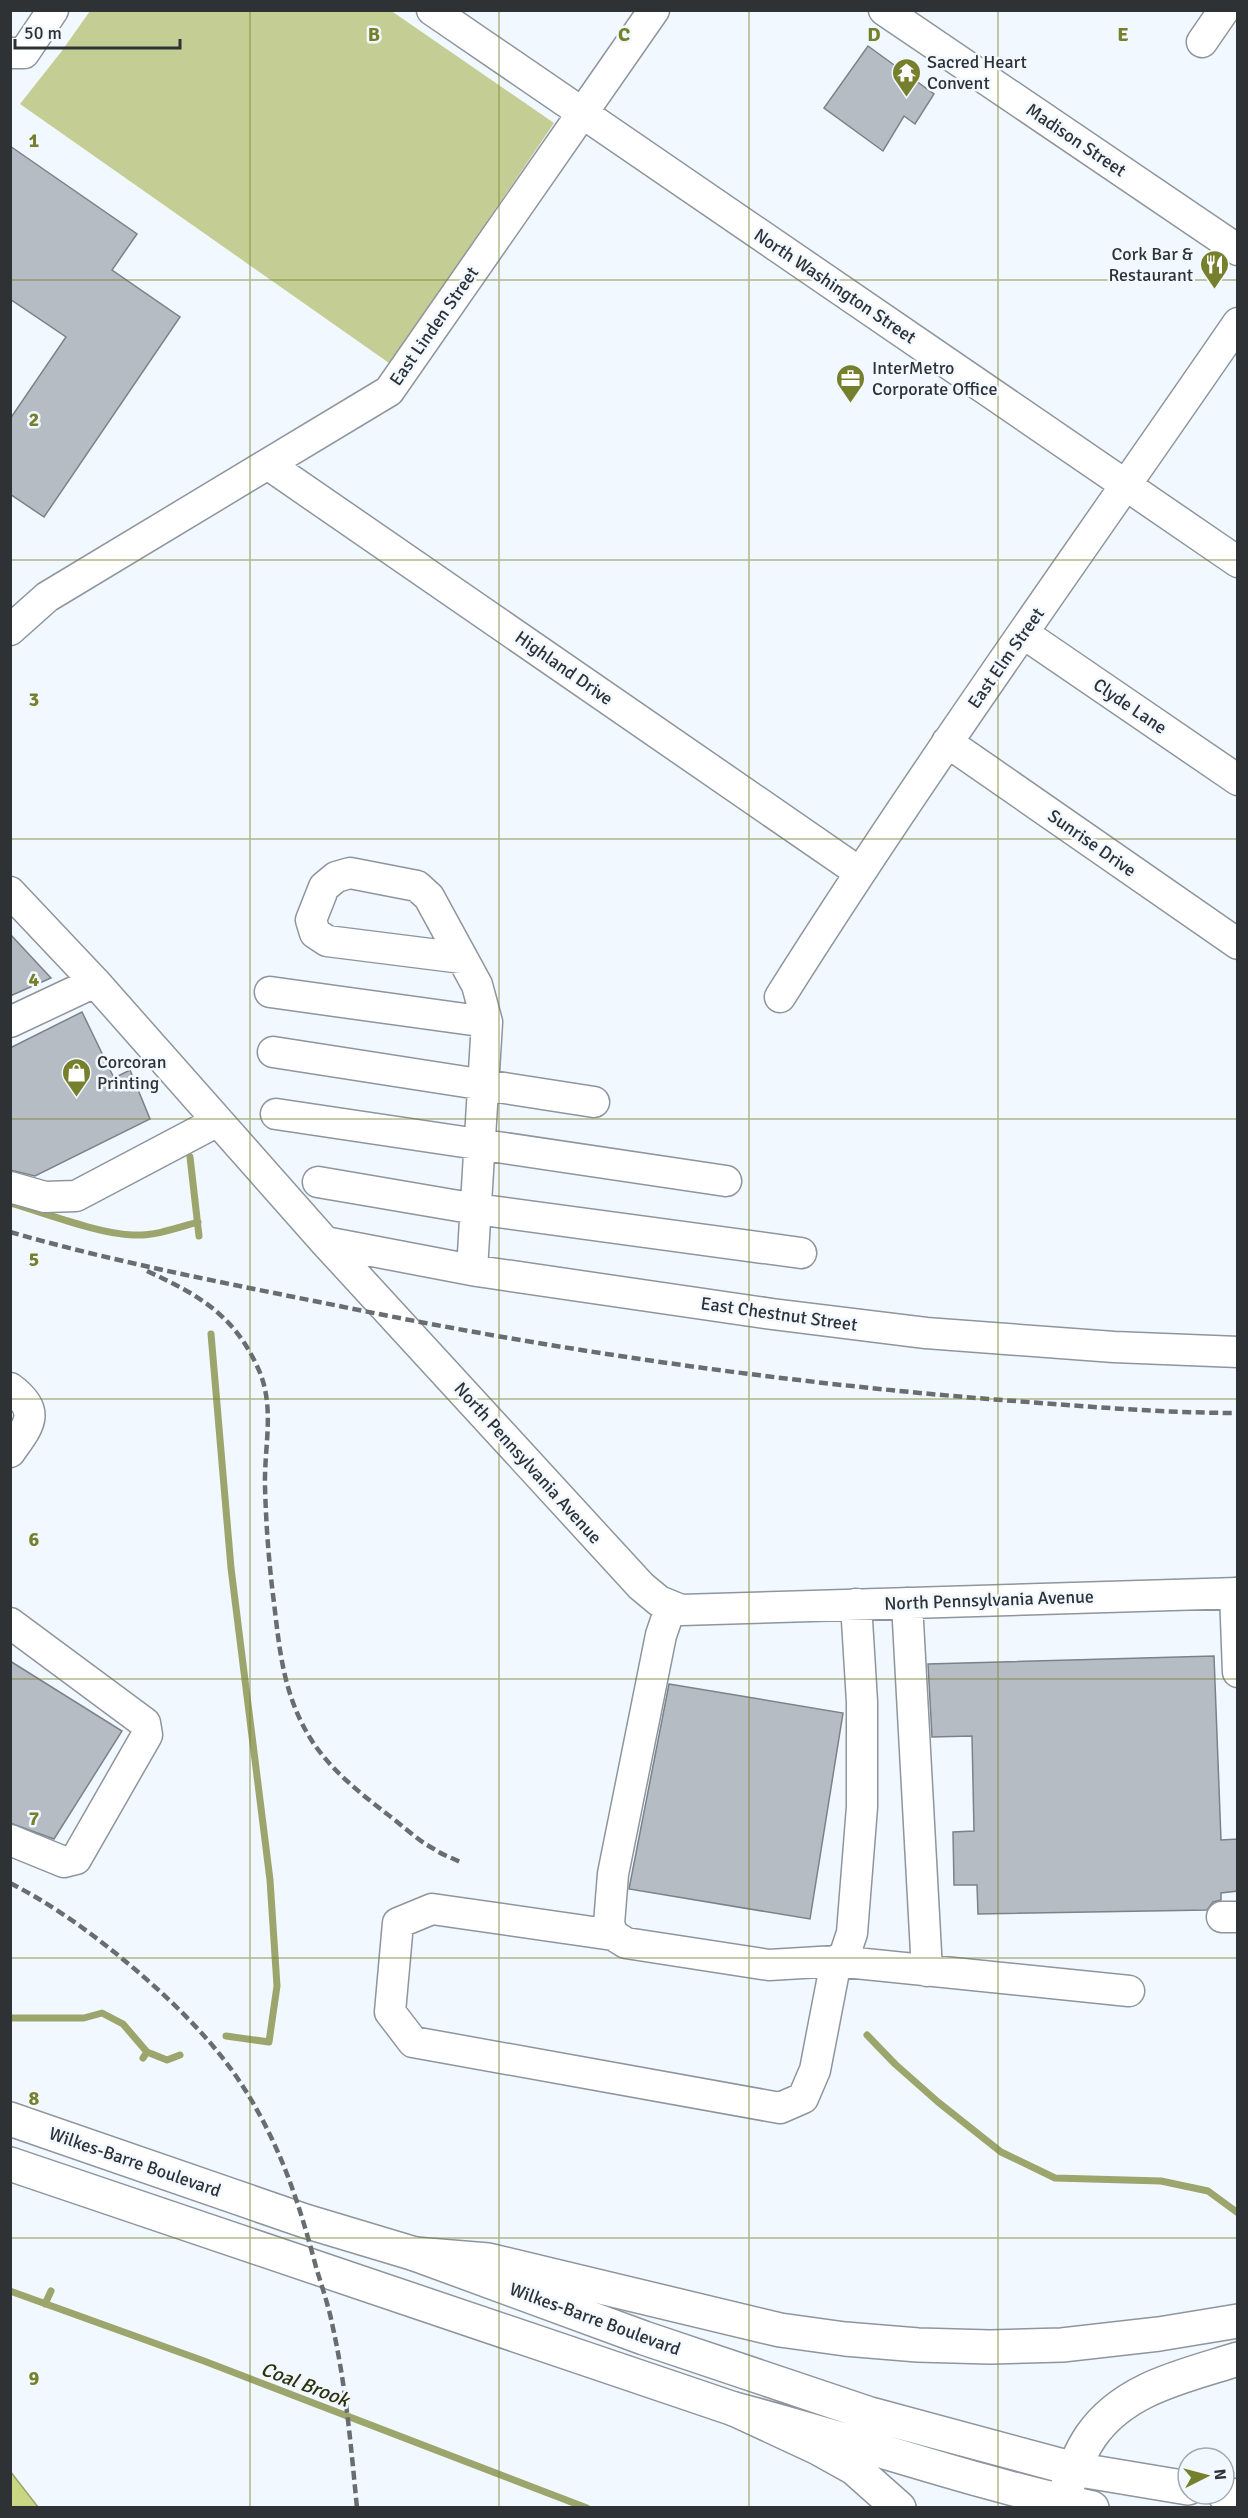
<svg xmlns="http://www.w3.org/2000/svg" width="1248" height="2518" viewBox="0 0 1248 2518" font-family="Signika,sans-serif">
  <rect width="100%" height="100%" fill="#f2f8ff"/>
  <path fill="#c4ce94" d="M390,10l164,113 -144,212 -21,28 -369,-259 41,-52 29,-41z"/>
  <path fill="#c9d684" stroke="#9ba56c" stroke-width="1.5" d="M10,2471l28,36h-27z"/>
  <g fill="none" stroke-linecap="round" stroke-linejoin="round">
    <path stroke="#9ba56c" stroke-width="7" d="M190,1157l9,79
      M10,1203c35,10 89,31 123,32 22,1 44,-7 65,-13
      M211,1334l20,234 39,312 7,106 -8,56 -43,-6
      M10,2018h74l18,-5 21,11 24,28
      M867,2035l28,29 43,38 63,50 54,26 106,3 47,10 30,22
      M143,2058l4,-6 20,8 13,-5
      M10,2291l194,70 383,147
      M45,2304l6,-13"/>
  </g>
  <path fill="#b5bcc4" stroke="#7b8289" stroke-width="1.5" d="M868,46l66,48 -19,30 -11,-8 -21,35 -59,-43z
    M10,146l127,88 -25,36 68,47 -136,200 -34,-23v-75l56,-82 -56,-38z
    M10,934l41,44 -41,18z
    M82,1012l32,66 16,-8 20,49 -115,57 -25,-6v-122z
    M1214,1656l7,184 17,-1v52l-17,2v7l-8,2 -6,8 -229,4 -1,-29h-23l-1,-53 21,-1 -2,-95 -40,1 -4,-73z
    M10,1661l112,70 -68,108 -44,-16z
    M669,1684l174,29 -33,206 -181,-30z"/>
  <g fill="none" stroke-linecap="round" stroke-linejoin="round">
    <defs>
      <path id="minor" d="M432,10l806,552
        M884,10l354,240
        M1202,42l22,-32
        M10,53h14l29,-43
        M269,465l590,407
        M10,630l37,-33 342,-206 265,-381
        M1023,633l215,147
        M947,742l291,202
        M10,892l85,90 230,260 316,344 18,15 22,9 557,-17
        M462,958l-135,-17 -12,-8 -4,-13 13,-33 12,-10 14,-4 67,13 12,11 48,88 10,37 -15,248
        M270,992l217,30
        M780,997c145,-230 304,-450 458,-674
        M10,1022l85,-40
        M273,1052l321,50
        M276,1114l450,67
        M318,1182l158,27 325,44
        M10,1187l35,10 31,-1 142,-75
        M325,1242l152,29 295,43 154,19 188,14 124,5
        M10,1388c33,24 18,38 0,64
        M1235,1593l3,79
        M907,1603l20,368
        M671,1606l-10,29 -48,239 -4,50 4,11 13,8 143,22 67,-4 9,-7 7,-21 10,-126v-105l-6,-98
        M10,1623l135,100 2,12 -71,124 -12,3 -54,-22
        M1222,1917h16
        M613,1935l-181,-26 -34,14 -8,89 23,30 367,66 23,-10 12,-28 21,-109 293,30"/>
      <path id="major" d="M10,2119l295,102 110,33 229,84 226,76 204,55 114,19
        M10,2164l724,245c120,31 237,73 358,99
        M1224,2494l14,2"/>
      <path id="highway" d="M415,2254l73,6 292,70 65,9 73,6 72,2 72,-2 97,-11 79,-13
        M734,2409l84,39 36,20 45,40
        M1059,2508c10,-24 17,-50 32,-72 33,-48 93,-60 147,-77"/>
    </defs>
    <use href="#minor" stroke="#8e959c" stroke-width="33"/>
    <use href="#major" stroke="#8e959c" stroke-width="36"/>
    <use href="#highway" stroke="#8e959c" stroke-width="36"/>
    <use href="#minor" stroke="#fff" stroke-width="30"/>
    <use href="#major" stroke="#fff" stroke-width="33"/>
    <use href="#highway" stroke="#fff" stroke-width="33"/>
    <path stroke="#696d71" stroke-width="4.5" stroke-dasharray="9 4.5" stroke-linecap="butt" d="M10,1232c108,31 220,52 329,74 215,44 431,75 649,93 83,6 166,14 250,14
      M147,1271c50,23 86,43 110,95 19,39 7,79 8,120 1,40 4,78 9,117 6,51 10,94 38,138 19,29 48,52 75,73 15,11 30,26 47,35 8,6 19,9 28,14
      M10,1883c47,24 87,54 127,88 36,31 71,65 99,105 41,60 62,122 80,191 6,20 13,40 17,61 13,59 18,119 24,180"/>
  </g>
  <path fill="none" stroke="#76802c" stroke-width="1.5" stroke-opacity="0.55" d="M250,10v2498M499,10v2498M749,10v2498M998,10v2498M10,280h1228M10,560h1228M10,839h1228M10,1119h1228M10,1399h1228M10,1679h1228M10,1958h1228M10,2238h1228"/>
  <defs>
    <symbol id="temple-pin" viewBox="-11 -11 22 30"><path d="M0 17L-7.5 6A9.5 9.5 0 1 1 7.5 6Z" fill="#76802c" stroke="#f2f8ff"/><path d="M0-6L5-2H3V0L6.5 2.5H4V6H1.5V3h-3V6H-4V2.5H-6.5L-3 0V-2H-5Z" fill="#fff"/></symbol>
    <symbol id="restaurant-pin" viewBox="-11 -11 22 30"><path d="M0 17L-7.5 6A9.5 9.5 0 1 1 7.5 6Z" fill="#76802c" stroke="#f2f8ff"/><path d="M-5-6h1v4h1v-4h1v4h1v-4h1v5L-1.5 .5V6h-2V.5L-5-1ZM5-6V6H3V1.5H1.5Q1.5-4 5-6Z" fill="#fff"/></symbol>
    <symbol id="office-pin" viewBox="-11 -11 22 30"><path d="M0 17L-7.5 6A9.5 9.5 0 1 1 7.5 6Z" fill="#76802c" stroke="#f2f8ff"/><path d="M-6-3h4V-5.5h4V-3h4V5H-6ZM-1-4.5V-3h2v-1.5ZM-6 0V1H6V0Z" fill="#fff"/></symbol>
    <symbol id="shop-pin" viewBox="-11 -11 22 30"><path d="M0 17L-7.5 6A9.5 9.5 0 1 1 7.5 6Z" fill="#76802c" stroke="#f2f8ff"/><path d="M-5-2.5h2.3a2.7 3.5 0 0 1 5.4 0H5L5.5 6h-11ZM-1.5-2.5h3a1.5 2.3 0 0 0-3 0Z" fill="#fff"/></symbol>
  </defs>
  <g fill-rule="evenodd">
    <use href="#temple-pin" x="890" y="56" width="33" height="45"/>
    <use href="#restaurant-pin" x="1198" y="248" width="33" height="45"/>
    <use href="#office-pin" x="834" y="362" width="33" height="45"/>
    <use href="#shop-pin" x="60" y="1056" width="33" height="45"/>
  </g>
  <g text-anchor="middle" stroke-width="5" stroke-linejoin="round" paint-order="stroke">
    <g font-size="18" fill="#2f3235" stroke="#f2f8ff" text-anchor="start">
      <text x="927" y="68">Sacred Heart<tspan x="927" dy="21">Convent</tspan></text>
      <text x="1193" y="260" text-anchor="end">Cork Bar &amp;<tspan x="1193" dy="21">Restaurant</tspan></text>
      <text x="872" y="374">InterMetro<tspan x="872" dy="21">Corporate Office</tspan></text>
      <text x="97" y="1068">Corcoran<tspan x="97" dy="21">Printing</tspan></text>
    </g>
    <g font-size="18" fill="#2f3235" stroke="#f2f8ff">
      <text transform="translate(1076 140) rotate(34)" y="6">Madison Street</text>
      <text transform="translate(835 286) rotate(34)" y="6">North Washington Street</text>
      <text transform="translate(434 326) rotate(-55)" y="6">East Linden Street</text>
      <text transform="translate(1006 658) rotate(-55)" y="6">East Elm Street</text>
      <text transform="translate(564 668) rotate(35)" y="6">Highland Drive</text>
      <text transform="translate(1130 706) rotate(34)" y="6">Clyde Lane</text>
      <text transform="translate(1092 843) rotate(35)" y="6">Sunrise Drive</text>
      <text transform="translate(779 1314) rotate(8)" y="6">East Chestnut Street</text>
      <text transform="translate(528 1463) rotate(48)" y="6">North Pennsylvania Avenue</text>
      <text transform="translate(989 1600) rotate(-2)" y="6">North Pennsylvania Avenue</text>
      <text transform="translate(135 2162) rotate(19)" y="6">Wilkes-Barre Boulevard</text>
      <text transform="translate(595 2319) rotate(20)" y="6">Wilkes-Barre Boulevard</text>
    </g>
    <g font-size="20" font-style="italic" fill="#2d310e" stroke="#f2f8ff">
      <text transform="translate(305 2384) rotate(21)" y="7">Coal Brook</text>
    </g>
  </g>
  <g font-size="20" text-anchor="middle" font-weight="bold" fill="#76802c" stroke="#f2f8ff" stroke-width="5" stroke-linejoin="round" paint-order="stroke">
    <text x="374" y="41">B</text>
    <text x="624" y="41">C</text>
    <text x="874" y="41">D</text>
    <text x="1123" y="41">E</text>
    <text x="34" y="147">1</text>
    <text x="34" y="426">2</text>
    <text x="34" y="706">3</text>
    <text x="34" y="986">4</text>
    <text x="34" y="1266">5</text>
    <text x="34" y="1546">6</text>
    <text x="34" y="1825">7</text>
    <text x="34" y="2105">8</text>
    <text x="34" y="2385">9</text>
  </g>
  <rect width="1248" height="2518" fill="none" stroke="#2f3235" stroke-width="24"/>
  <g transform="translate(1206 2476) rotate(84)"><circle r="28" fill="#f2f8ff" stroke="#a4a9ae" stroke-width="1.5"/>
  <path d="M0-4.5L10 22L0 15L-10 22Z" fill="#76802c"/>
  <text y="-9" font-size="16" font-weight="bold" text-anchor="middle" fill="#2f3235">N</text>
  </g>
  <path d="M15 39v9h165v-9" fill="none" stroke="#2f3235" stroke-width="3"/>
  <text x="24" y="39" font-size="18" fill="#2f3235" stroke="#f2f8ff" stroke-width="4.5" paint-order="stroke">50 m</text>
</svg>
